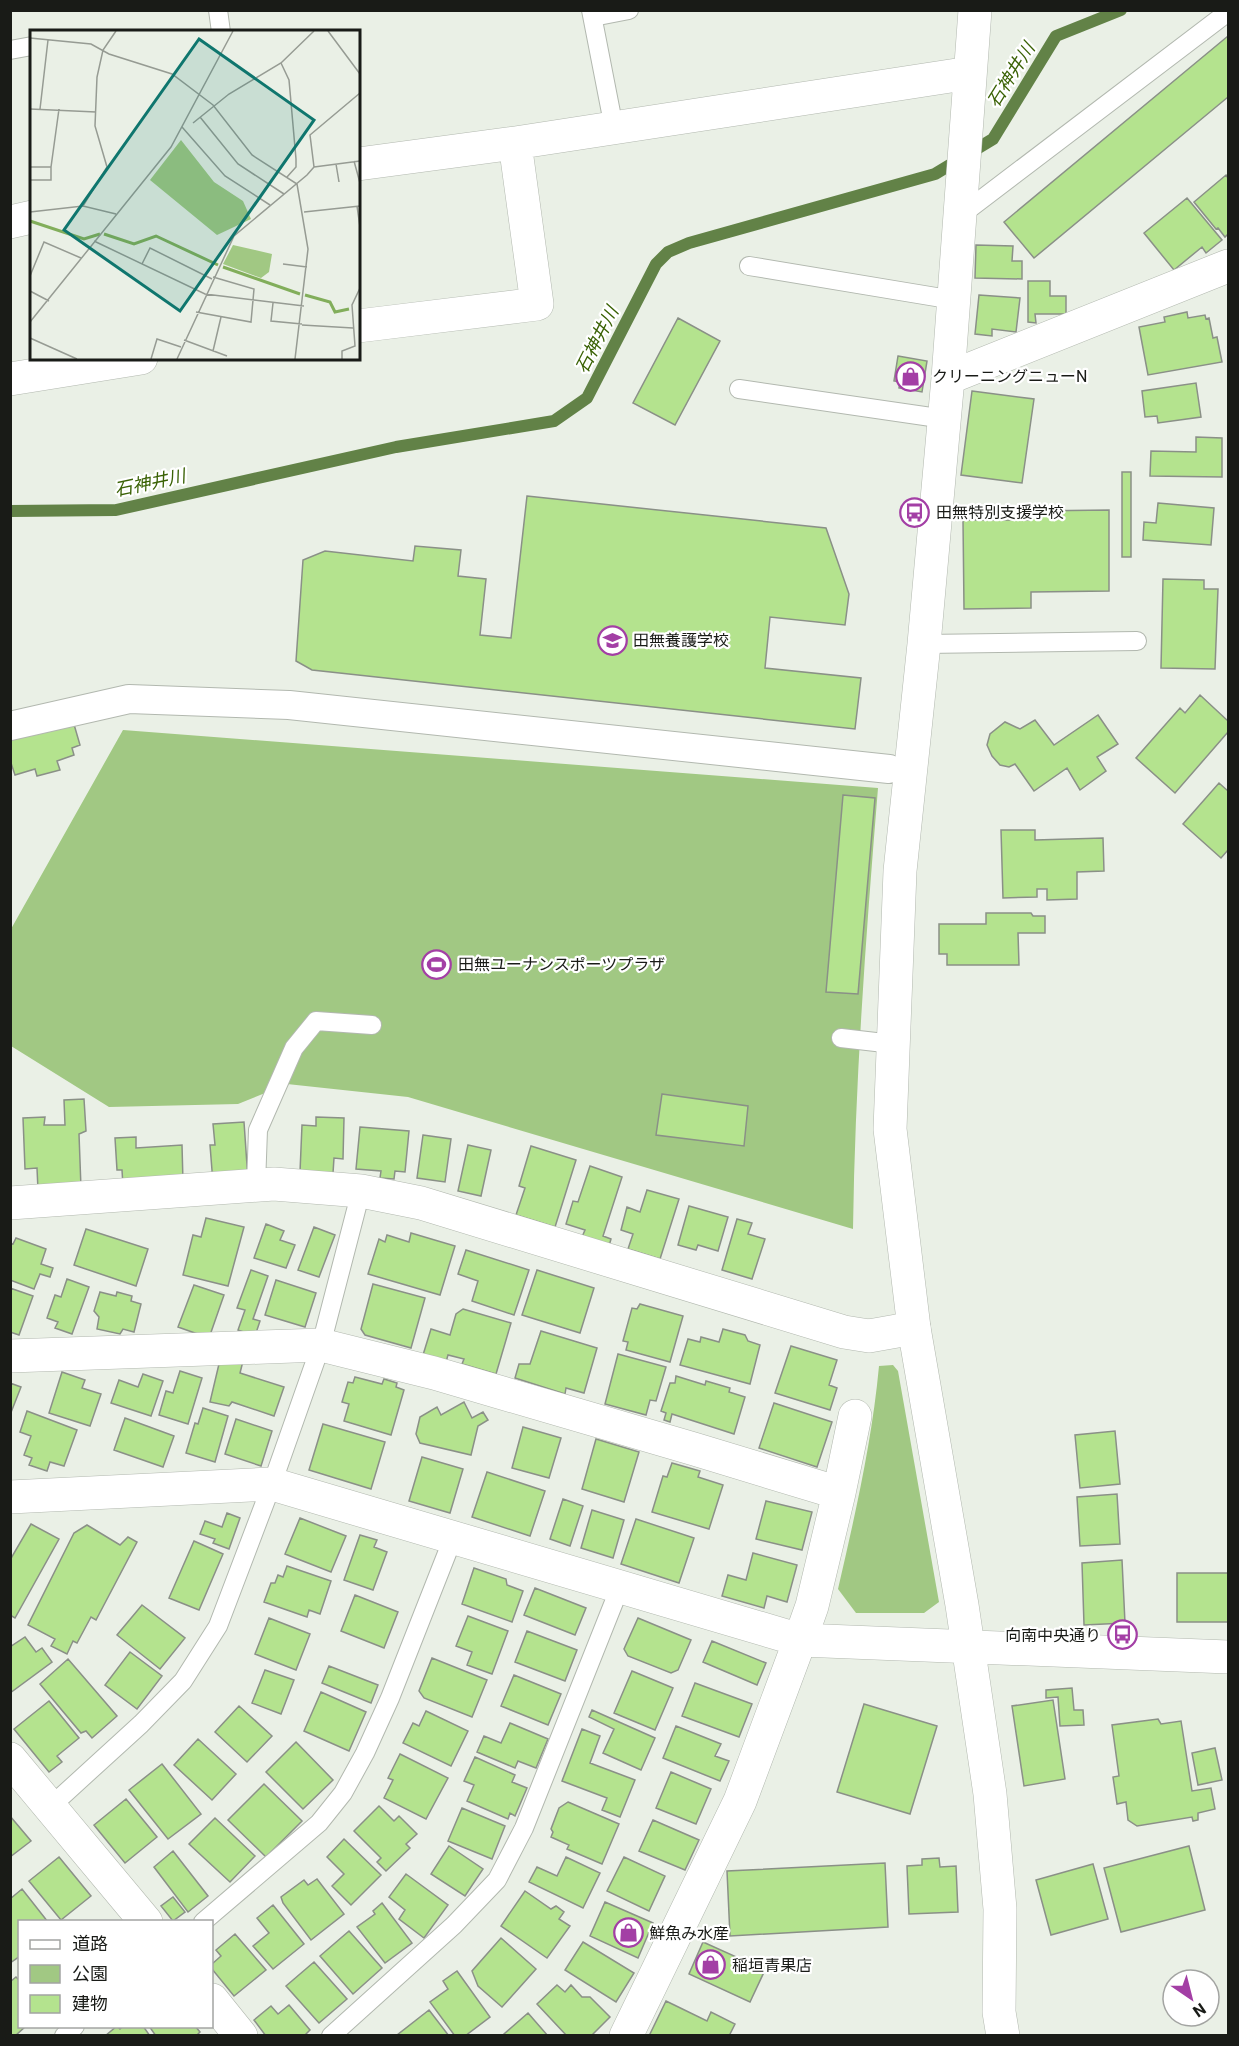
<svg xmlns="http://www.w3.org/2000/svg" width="1239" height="2046" viewBox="0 0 1239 2046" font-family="Roboto,'Noto Sans JP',sans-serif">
  <rect width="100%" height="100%" fill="#eaf0e6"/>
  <path fill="#a1c883" d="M123,730l755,58c-12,147 -23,293 -25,441l-445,-132 -121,-13 -49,20 -129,3 -98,-61v-117z
    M893,1365l5,6 41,231 -15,11h-68l-18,-24c17,-74 34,-147 41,-223z"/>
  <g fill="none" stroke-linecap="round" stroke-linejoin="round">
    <path stroke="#628247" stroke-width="12" d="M10,511l106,-1 280,-63 158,-26 33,-23 69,-134 12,-12 21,-9 246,-69 58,-35 63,-103 65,-26"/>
  </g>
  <path fill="#b4e38e" stroke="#8a9087" stroke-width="1.5" d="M1228,36v61l-194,161 -30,-36z
    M1226,175l2,3v56l-3,3 -7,-9 -2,1 -22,-27z
    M1187,198l35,42 -16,13 -4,-6 -28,23 -30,-37z
    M976,245l37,1 -1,15h10v18l-47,-1z
    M1028,281h22v15h16v18h-31l1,9 -8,-1z
    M979,295l41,3 -4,34 -24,-3v7l-17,-2z
    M1187,312l1,6 17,-3 1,4 3,-1 4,20 4,-1 5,25 -74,13 -9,-48 26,-5 -1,-5z
    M678,318l42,23 -45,84 -42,-22z
    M898,356l29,5 -5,31 -23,-4 1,-6 -6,-1z
    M1196,383l5,34 -43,6 -1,-7 -12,1 -3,-26z
    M972,391l62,8 -12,84 -61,-8z
    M1196,437l26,1v39l-72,-1 1,-25 45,1z
    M1122,472h9v85h-9z
    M527,496l299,32 23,66 -4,31 -75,-8 -5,51 96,10 -6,51 -543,-59 -16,-9 7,-101 22,-9 88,10 2,-15 46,4 -3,26 28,3 -6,56 31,3z
    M1158,503l56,5 -3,37 -68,-5 1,-18 12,1z
    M1109,510v81l-78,1v16l-67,1 -1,-89h68l-1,-9z
    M1163,579l41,1v9h14l-3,80 -54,-1z
    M1200,695l28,26v11l-53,61 -39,-35 44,-50 5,5z
    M71,714l9,31 -8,3 2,7 -17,6 3,9 -23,6 -2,-7 -20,6 -5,-15v-28z
    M1098,715l20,29 -21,13 9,14 -26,19 -13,-22 -33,23 -19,-27 -6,3 -9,-2 -8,-9 -5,-11 3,-11 15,-12 15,7 15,-9 19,25z
    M1219,783l9,8v59l-7,8 -38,-34z
    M843,795l32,3 -17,196 -32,-2z
    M1001,830h34v10l68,-2 1,33 -27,1v27l-30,1v-11h-10v8l-34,1z
    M986,913h45l2,3h12v17h-27l1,32h-72v-11h-8v-30h47z
    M662,1094l86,12 -4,40 -88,-11z
    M84,1099l2,32 -7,3 2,54 -43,2 -1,-22 -12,1 -2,-51 22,-1 -1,8h21l-1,-25z
    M316,1117l28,1 -1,41 -9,-1 -1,15 -33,-1 2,-47 14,1z
    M244,1122l4,58 -35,3 -3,-38h5l-2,-21z
    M360,1127l49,4 -4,41 -10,-1 -1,8 -14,-1 1,-7 -25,-2z
    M423,1135l28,4 -6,43 -28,-4z
    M136,1137v11l46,-3 1,37 -60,4 -1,-16h-5l-2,-32z
    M468,1145l23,5 -10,46 -23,-5z
    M531,1146l45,14 -21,67 -39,-12 9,-27 -6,-2z
    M590,1166l32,11 -19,59 8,3 -2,7 -27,-9 3,-7 -19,-6 7,-23 5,1z
    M647,1190l32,9 -19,60 -32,-10 5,-15 -12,-4 6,-23 13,5z
    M689,1206l39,11 -10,34 -20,-6 -2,5 -18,-5z
    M206,1218l38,9 -16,59 -45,-11 10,-40 8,2z
    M737,1219l15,4 -4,11 17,5 -13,40 -30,-9z
    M266,1224l18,7 -4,9 15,5 -9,23 -32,-10z
    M314,1227l21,8 -16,42 -21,-7z
    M86,1229l62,20 -12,37 -62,-21z
    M411,1233l44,13 -15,49 -72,-21 11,-35 6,3 2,-7 22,7z
    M16,1238l30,11 -5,15 12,4 -3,9 -10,-3 -6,15 -24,-9v-37l3,1z
    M466,1250l63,20 -15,45 -42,-14 6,-20 -20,-7z
    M251,1270l17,6 -15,43 7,2 -5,15 -17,-6 7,-20 -8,-2z
    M537,1270l57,18 -14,45 -58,-18z
    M67,1279l22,8 -17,47 -17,-6 3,-6 -11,-4 8,-23 6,2z
    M276,1280l40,13 -11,34 -40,-12z
    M373,1284l52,14 -14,50 -46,-13 -4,-6z
    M194,1285l30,10 -15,43 -31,-11z
    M10,1288l23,8 -14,39 -9,-3z
    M100,1292l16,4 1,-4 15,4 -1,5 10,3 -7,28 -11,-3 -3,5 -23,-5 2,-12 -5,-6z
    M640,1304l43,12 -13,46 -44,-12 2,-8 -5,-1 9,-33 5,1z
    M463,1309l48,14 -15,51 -34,-10 2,-5 -16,-4 -2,7 -23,-7 8,-26 19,6 6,-21z
    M723,1329l22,6 3,6 12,4 -10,39 -70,-19 8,-26 12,3 1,-5 18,5z
    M541,1331l56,17 -13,45 -18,-5 -1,6 -50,-16 4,-14h11z
    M791,1346l46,14 -8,25 8,3 -7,22 -55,-17z
    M618,1354l48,13 -10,34 -6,-1 -4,15 -41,-11z
    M243,1361l-3,12 44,14 -10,29 -42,-14 -3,4 -19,-4 9,-38z
    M180,1371l22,7 -14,46 -29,-9 7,-24 7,2z
    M62,1372l23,8 -3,8 19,6 -11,32 -41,-13z
    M143,1374l20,7 -12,35 -40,-13 8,-23 19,7z
    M676,1376l29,9 1,-4 24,7 -1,4 16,5 -11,37 -62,-20 -2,8 -6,-2 2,-7 -5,-2 9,-28h5z
    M355,1377l27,7 2,-5 13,4 -1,4 8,3 -13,45 -47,-14 5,-17 -7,-2 6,-20 5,1z
    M10,1383l11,4 -11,28z
    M464,1402l8,16 11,-6 5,8 -10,6 -7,29 -51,-12 -4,-9 4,-17 17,-10 4,8z
    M774,1403l58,19 -15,45 -58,-19z
    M203,1408l25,8 -13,46 -29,-9 9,-30 3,1z
    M27,1411l50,19 -13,36 -14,-4 -3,9 -18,-6 3,-7 -8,-3 7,-19 -11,-4z
    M125,1418l49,18 -11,31 -49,-17z
    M236,1419l36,12 -11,35 -36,-12z
    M323,1424l62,18 -14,47 -62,-19z
    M523,1427l38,11 -12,40 -37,-10z
    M1115,1431l5,53 -40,4 -5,-53z
    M596,1439l43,13 -15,50 -42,-13z
    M422,1457l41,12 -13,44 -41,-12z
    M672,1463l28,8 -2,6 25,8 -14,44 -57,-17 11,-36 4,1z
    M487,1472l58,19 -15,45 -58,-19z
    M1117,1494l3,50 -40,2 -3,-49z
    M563,1499l20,7 -13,40 -20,-7z
    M766,1501l46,11 -10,38 -46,-11z
    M592,1510l32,10 -11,38 -32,-10z
    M227,1513l13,5 -11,31 -16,-6 2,-4 -15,-5 5,-13 17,6z
    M300,1518l46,18 -15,36 -46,-18z
    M636,1519l58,19 -15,45 -58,-19z
    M31,1524l28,15 -44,79 -5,-3v-55z
    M87,1525l33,20 8,-8 9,5 -41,78 -5,-3 -14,26 -4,-2 -6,13 -16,-8 4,-7 -27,-14 46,-92z
    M360,1535l17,5 -3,7 13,5 -14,38 -29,-10z
    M194,1541l29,13 -24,56 -30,-12z
    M753,1553l44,12 -10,37 -20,-6 -3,12 -42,-12 6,-21 18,5z
    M1122,1560l3,63 -41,2 -2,-62z
    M287,1566l44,15 -11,33 -11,-4 -2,7 -43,-15 7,-19h4l3,-8 5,2z
    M474,1568l32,11 1,6 16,6 -11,31 -50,-18z
    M1177,1573h51v49h-51z
    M535,1588l51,20 -11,27 -51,-20z
    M355,1595l43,17 -14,36 -43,-17z
    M142,1605l43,33 -25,31 -43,-34z
    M468,1616l40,15 -16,43 -25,-9 5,-13 -16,-6z
    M269,1618l41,16 -14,36 -41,-16z
    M638,1618l53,22 -13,30 -7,3 -43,-17 -4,-7z
    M527,1631l50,19 -12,31 -50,-19z
    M25,1637l11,15 6,-4 10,14 -42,31v-46z
    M712,1641l54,22 -9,22 -54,-23z
    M130,1652l32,24 -25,33 -32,-24z
    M432,1658l55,22 -15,37 -48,-19 -5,-7z
    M68,1659l49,57 -25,22 -6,-7 -5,2 -41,-49z
    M329,1666l49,19 -7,18 -49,-20z
    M265,1670l29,10 -13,34 -29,-11z
    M632,1671l41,17 -18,42 -41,-17z
    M514,1675l47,19 -13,31 -47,-19z
    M695,1683l57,21 -13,33 -57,-21z
    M1072,1688l2,22h9l1,15 -24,1 -2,-29 -12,1v-8z
    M321,1692l45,20 -17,39 -45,-20z
    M1053,1700l12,79 -41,7 -12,-80z
    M49,1701l30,37 -22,18 5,6 -13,10 -35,-43z
    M864,1704l73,22 -27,88 -73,-22z
    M239,1706l33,30 -25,26 -32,-30z
    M592,1710l63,28 -14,32 -38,-17 11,-24 -25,-12z
    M426,1711l42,20 -17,35 -48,-23 10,-20 6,3z
    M1158,1719l3,5 20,-3 11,70 19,-3 4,21 -17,4v7l-5,1 -1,-4 -55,9 -9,-6 -2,-18 -9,2 -4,-27 6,-1 -7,-51z
    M510,1723l38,16 -12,29 -18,-7 -3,7 -38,-16 7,-16 17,7z
    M676,1726l45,18 -6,12 14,5 -9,20 -57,-23z
    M582,1729l18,7 -10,27 45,17 -15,37 -18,-7 5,-12 -45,-17z
    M198,1739l38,35 -24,26 -38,-35z
    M296,1742l37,38 -30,29 -37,-37z
    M1215,1748l7,32 -24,5 -6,-32z
    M400,1754l48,24 -22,41 -42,-21 9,-18 -5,-2z
    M475,1757l40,18 -3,7 15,6 -12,28 -5,-3 -2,6 -41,-18 7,-16 -10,-4z
    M162,1764l39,50 -33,25 -39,-49z
    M671,1772l40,17 -15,35 -40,-16z
    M264,1784l38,37 -36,36 -38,-37z
    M126,1799l31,38 -32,26 -31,-38z
    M568,1802l51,22 -17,40 -35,-15 2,-4 -18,-8 2,-5 -2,-3 8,-21z
    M379,1806l15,15 5,-5 18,18 -11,10 4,4 -24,23 -9,-9 4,-4 -27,-27z
    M462,1808l43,18 -13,33 -44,-18z
    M10,1816l21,25 -21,16z
    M215,1818l40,38 -25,26 -41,-38z
    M653,1820l46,20 -14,30 -46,-19z
    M344,1839l37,36 -30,30 -19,-19 12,-12 -17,-17z
    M449,1846l34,23 -18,27 -34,-22z
    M1189,1846l16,64 -84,22 -17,-64z
    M173,1851l35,45 -20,16 -34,-45z
    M59,1857l32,39 -30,24 -32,-39z
    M566,1857l34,16 -17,35 -54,-26 8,-15 20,9z
    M624,1857l41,19 -16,35 -42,-20z
    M939,1858l1,9 16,-1 2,46 -49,2 -2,-48 15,-1v-6z
    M885,1863l3,64 -158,9 -3,-65z
    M1093,1864l15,55 -57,16 -15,-55z
    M406,1874l42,31 -24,33 -25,-19 6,-9 -16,-13z
    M317,1879l27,35 -33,26 -28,-37 -2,-6 23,-17 4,5z
    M22,1889l26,33h-28v34l-10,7v-64z
    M525,1891l26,18 5,-3 8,6 -5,7 11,7 -23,32 -46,-32z
    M173,1897l12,15 -12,9 -12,-15z
    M605,1902l48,21 -15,35 -48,-22z
    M382,1903l30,40 -27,20 -28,-36 18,-13 -2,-3z
    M273,1905l31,39 -31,25 -20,-23 16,-13 -12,-15z
    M349,1931l33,37 -29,26 -33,-38z
    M235,1934l31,36 -32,26 -22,-27v-5l9,-8 -5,-6z
    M501,1938l35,31 -34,38 -24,-21 -6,-15z
    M583,1942l51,31 -18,29 -51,-32z
    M703,1942l62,28 -15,32 -61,-28z
    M314,1962l33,37 -28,24 -33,-37z
    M457,1971l33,46 -25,19h-10l-25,-34 18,-13 -5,-8z
    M16,1977l4,4v45h6l-11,10h-5v-54z
    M557,1985l8,7 6,-7 11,12h8l20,20 -19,19h-24l-30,-32z
    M666,2001l41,20 4,-9 24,12 -6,12h-80z
    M289,2005l21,25 -6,6h-38l-12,-16 17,-14 7,8z
    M429,2010l20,26 -52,-1z
    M528,2013l20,23h-43l-1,-2z
    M117,2026l3,3 3,-3h20l7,10h-45z
    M149,2026h46l5,6 -4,4h-40z"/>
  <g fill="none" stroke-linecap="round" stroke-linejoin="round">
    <defs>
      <path id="service" d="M218,10l3,22
        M591,10l23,118
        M593,17l36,-7
        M10,50l22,-4
        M961,215l267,-203
        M749,266l205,34
        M739,389l206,30
        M924,644l213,-3
        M841,1038l52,6
        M256,1185l2,-55 36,-82 22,-27 56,4
        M50,1807l91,-83 42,-43 35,-55 54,-142 49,-139 40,-154
        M203,1922l116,-99 24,-30 22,-40 25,-55 63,-160
        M64,2036l11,-10
        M331,2036l123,-111 43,-45 27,-52 96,-241"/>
      <path id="pedestrian" d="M10,726l119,-27 160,6 600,64"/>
      <path id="minor" d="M358,164l157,-21 455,-70
        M10,222l22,-5
        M358,326l179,-22 -22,-161
        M948,378l280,-112
        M10,379l131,-21
        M10,1203l264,-19 87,7 60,12 423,129 25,4 45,-8 -24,-199 10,-258 24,-227 24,-266 27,-368
        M10,1356l311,-11 113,28 260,76 145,44
        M10,1497l262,-13 528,156
        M10,1759l136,163
        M212,2000l29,36
        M626,2036l114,-235 60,-161 12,-34 27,-113 16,-77"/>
      <path id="tertiary" d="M914,1328l48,277 28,189 10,115 -1,103 4,24
        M800,1640l428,17"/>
    </defs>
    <use href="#service" stroke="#b2b8af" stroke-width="20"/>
    <use href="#pedestrian" stroke="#b2b8af" stroke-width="30"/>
    <use href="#minor" stroke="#b2b8af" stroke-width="34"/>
    <use href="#tertiary" stroke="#b2b8af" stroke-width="34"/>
    <use href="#service" stroke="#fff" stroke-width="18"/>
    <use href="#pedestrian" stroke="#fff" stroke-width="28"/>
    <use href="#minor" stroke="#fff" stroke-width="33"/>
    <use href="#tertiary" stroke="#fff" stroke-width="33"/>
  </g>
  <defs>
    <symbol id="shop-ring" viewBox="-11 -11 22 22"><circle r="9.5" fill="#fff" stroke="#a33fa5" stroke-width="1.5"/><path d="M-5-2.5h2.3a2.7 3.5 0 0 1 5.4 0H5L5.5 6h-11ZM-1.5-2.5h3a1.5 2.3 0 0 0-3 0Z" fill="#a33fa5"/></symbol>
    <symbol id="bus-ring" viewBox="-11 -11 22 22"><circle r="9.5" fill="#fff" stroke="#a33fa5" stroke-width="1.5"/><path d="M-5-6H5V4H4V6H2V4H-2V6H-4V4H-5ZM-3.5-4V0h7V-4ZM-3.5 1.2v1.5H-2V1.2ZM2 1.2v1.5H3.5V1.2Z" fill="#a33fa5"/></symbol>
    <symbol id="school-ring" viewBox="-11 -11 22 22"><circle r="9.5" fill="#fff" stroke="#a33fa5" stroke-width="1.5"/><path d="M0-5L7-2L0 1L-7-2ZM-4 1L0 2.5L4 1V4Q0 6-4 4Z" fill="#a33fa5"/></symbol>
    <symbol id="stadium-ring" viewBox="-11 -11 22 22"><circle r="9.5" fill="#fff" stroke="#a33fa5" stroke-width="1.5"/><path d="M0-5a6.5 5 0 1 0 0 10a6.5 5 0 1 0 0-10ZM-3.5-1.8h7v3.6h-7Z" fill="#a33fa5"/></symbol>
  </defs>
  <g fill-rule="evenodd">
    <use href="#shop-ring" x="894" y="360" width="33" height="33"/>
    <use href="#bus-ring" x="898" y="496" width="33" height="33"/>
    <use href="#school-ring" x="596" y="624" width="33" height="33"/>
    <use href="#stadium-ring" x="420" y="948" width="33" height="33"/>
    <use href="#bus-ring" x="1106" y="1618" width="33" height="33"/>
    <use href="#shop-ring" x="612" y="1916" width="33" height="33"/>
    <use href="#shop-ring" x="694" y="1948" width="33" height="33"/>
  </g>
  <g text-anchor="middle" stroke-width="4.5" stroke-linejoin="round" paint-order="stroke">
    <g font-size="16" fill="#191b17" stroke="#fff" text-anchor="start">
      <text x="932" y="382">クリーニングニューN</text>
      <text x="936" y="518">田無特別支援学校</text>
      <text x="633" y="646">田無養護学校</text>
      <text x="458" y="970">田無ユーナンスポーツプラザ</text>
      <text x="1101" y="1641" text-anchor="end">向南中央通り</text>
      <text x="649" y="1939">鮮魚み水産</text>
      <text x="732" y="1971">稲垣青果店</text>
    </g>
    <g font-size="18" font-style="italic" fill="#3a6205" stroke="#fff">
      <text transform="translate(1011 75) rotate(-58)" y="6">石神井川</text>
      <text transform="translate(597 340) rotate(-63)" y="6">石神井川</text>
      <text transform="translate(150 483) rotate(-12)" y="6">石神井川</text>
    </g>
  </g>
  <g transform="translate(30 30)">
    <rect width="330" height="330" fill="#eaf0e6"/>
    <path d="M151,110l33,42 29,19 8,18 -34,16 -67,-55zM203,215l39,9 -3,18 -8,6 -38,-14z" fill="#a1c883"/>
    <path fill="none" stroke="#82ae5b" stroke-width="3" d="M0,191l54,18 16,-5M74,204l30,10 22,-8 62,29M193,237l77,27M275,265l25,7 5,10 14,-3"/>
    <path fill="none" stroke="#969b93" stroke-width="1.5" d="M298,1l32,43M0,8l61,6 18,10 63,20 41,31 39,50 45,29 11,65 -13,110M251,33l8,17 7,79v8l-9,10M0,79l66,3M10,79l8,-69M170,87l38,47 46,30M163,93l36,-29 52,-31 33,-32M152,97l43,49 45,29M324,131l6,22M306,134l3,18M0,137h21l8,-58M284,137l46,-6M0,150h21v-13M53,176l24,-39 -12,-41 2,-49 6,-27 13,-19M327,176l3,21M0,182l53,-6 33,8M274,182l56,-6M64,211l111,53 99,12M112,234l8,-16 62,31M253,234l24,3M0,246l14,-34 37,16M0,261l19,10M243,273l-2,18 31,3M166,282l55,10 3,-33 -41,-12M0,292l141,-175 62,-116M272,295l51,3M0,308l47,21M154,310l43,16M183,321l8,-34M121,329l6,-20 24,8M147,329l57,-123 73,-61 7,-8 -4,-32 50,-42M312,329v-8l13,-5 -3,-41 8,-17"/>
    <path fill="#0f766e" fill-opacity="0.15" stroke="#0f766e" stroke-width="3" d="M169,9l115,81 -134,191 -116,-81z"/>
    <rect width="330" height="330" fill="none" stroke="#191b17" stroke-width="3"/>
  </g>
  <rect width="1239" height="2046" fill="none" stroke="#191b17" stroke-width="24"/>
  <rect x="18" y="1920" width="195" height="108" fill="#ffffff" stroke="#a3a4a2" stroke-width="1.5"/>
  <rect x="30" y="1940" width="30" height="9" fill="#ffffff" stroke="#a3a4a2" stroke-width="1.5"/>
  <text x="72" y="1950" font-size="18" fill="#191b17">道路</text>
  <rect x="30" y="1965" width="30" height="18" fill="#a1c883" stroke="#a3a4a2" stroke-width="1.5"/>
  <text x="72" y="1980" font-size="18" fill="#191b17">公園</text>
  <rect x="30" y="1995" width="30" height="18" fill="#b4e38e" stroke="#a3a4a2" stroke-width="1.5"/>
  <text x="72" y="2010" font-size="18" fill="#191b17">建物</text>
  <g transform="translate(1191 1998) rotate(145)"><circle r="28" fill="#ffffff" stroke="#a3a4a2" stroke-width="1.5"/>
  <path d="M0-4.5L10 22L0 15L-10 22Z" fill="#a33fa5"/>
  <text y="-9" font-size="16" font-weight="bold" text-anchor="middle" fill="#191b17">N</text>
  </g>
</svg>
